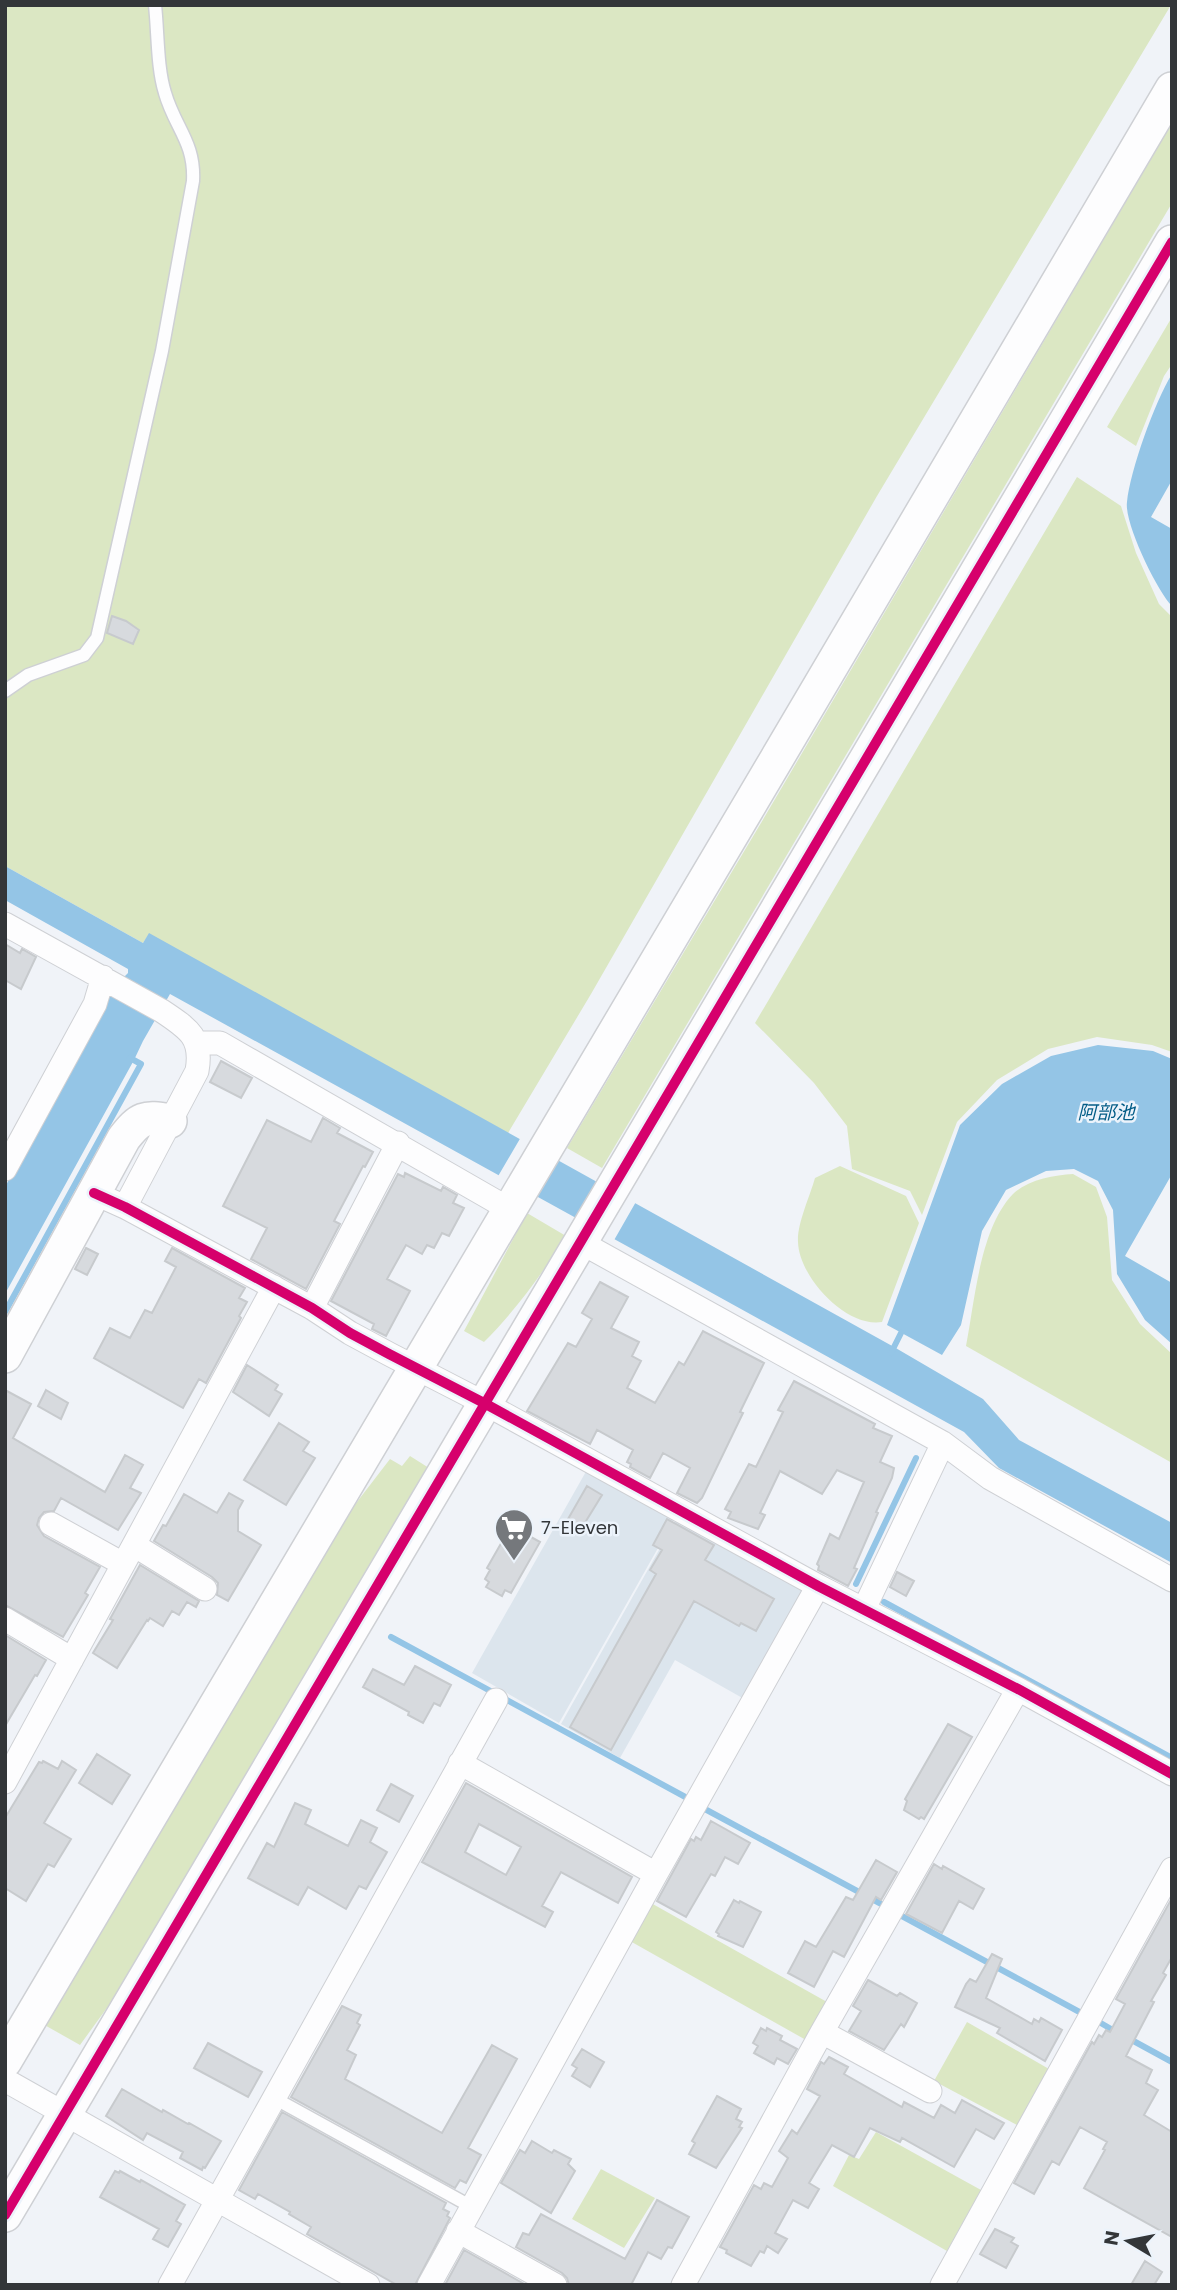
<svg xmlns="http://www.w3.org/2000/svg" width="1177" height="2290" viewBox="0 0 1177 2290" font-family="Poppins,'Noto Sans JP',sans-serif">
  <rect width="100%" height="100%" fill="#f0f3f8"/>
  <path fill="#dce5ed" d="M588,1468l87,50 -116,205 -87,-50z
    M677,1518l126,71 2,7 -59,104 -71,-40 -55,98 -59,-34z"/>
  <path fill="#dbe7c3" d="M5,5h1166l-294,491 -286,498 -83,139 -359,-199 -6,9 -138,-77z
    M1172,123v80l-570,965 -35,-20 194,-325z
    M1172,317v47l-8,12 -28,70 -29,-19z
    M1077,477l44,29 15,47 23,51 13,13v435l-20,-7 -55,-8 -49,12 -51,31 -40,42 -35,93 -12,-24 -58,-22 -5,-43 -33,-43 -59,-60z
    M840,1166l66,30 13,27 -37,99c-36,6 -83,-45 -84,-80 -1,-18 12,-46 17,-64z
    M1073,1174l23,13 11,30 5,63 28,44 32,30v109l-206,-117c9,-46 14,-118 47,-152 14,-14 41,-19 60,-20z
    M527,1213l39,23c-24,38 -50,74 -82,106l-20,-11z
    M410,1456l19,12 -296,504 -53,73 -39,-22 296,-495 53,-69 12,7z
    M651,1903l176,99 -21,38 -176,-99z
    M967,2022l82,47 -32,56 -83,-44z
    M876,2132l105,58 -34,61 -114,-65 16,-31 10,4z
    M601,2169l54,29 -31,50 -52,-29z"/>
  <path fill="#94c5e6" d="M1172,374v106l-21,37 21,12v77c-15,-15 -48,-83 -45,-104 3,-31 28,-101 45,-128z
    M5,866l138,77 6,-10 745,414 89,52 36,41 153,83v40l-173,-95 -35,-36 -794,-438 -27,47 -9,19 -129,234v-107l106,-197 17,-17v-4l-123,-69z
    M1098,1045l55,6 19,8v115l-47,82 47,27v61l-27,-24 -28,-46 -4,-64 -15,-29 -24,-12 -28,2 -40,19 -24,41 -21,94 -19,30 -55,-30 73,-200 42,-41 49,-28z"/>
  <path fill="#f0f3f8" d="M521,1137l35,20 -24,41 -35,-20z
    M600,1179l37,21 -24,42 -38,-20z"/>
  <g fill="none" stroke-linecap="round" stroke-linejoin="round">
    <path stroke="#94c5e6" stroke-width="6" d="M5,1312l136,-248 -11,-6
      M891,1353l10,-20
      M856,1584l60,-126
      M884,1602l288,156
      M391,1637l298,162 -2,2
      M703,1808l182,98
      M900,1915l185,100
      M1099,2022l19,11
      M1128,2038l44,24"/>
  </g>
  <path fill="#d7dade" stroke="#c7cacd" stroke-width="2" fill-rule="evenodd" d="M112,616l14,5 13,9 -6,14 -26,-11z
    M5,944l15,9 2,-4 14,8 -15,32 -16,-9z
    M221,1061l31,17 -11,20 -31,-16z
    M323,1118l17,10 -3,5 36,19 -8,15 -2,-1 -29,55 6,3 -34,65 -55,-30 16,-31 -44,-22 44,-86 44,22z
    M405,1173l36,18 2,-4 14,8 -4,8 11,5 -15,28 -7,-3 -8,15 -7,-3 -5,9 -16,-9 -19,34 23,12 -24,45 -14,-7 2,-5 -43,-23 67,-127 6,3z
    M86,1248l12,6 -11,21 -12,-6z
    M172,1248l73,40 -6,10 8,4 -8,14 2,2 -35,65 -7,-4 -16,29 -89,-50 16,-30 20,10 15,-28 7,3 24,-46 -11,-6z
    M600,1282l28,15 -17,31 28,14 -7,14 9,5 -14,27 28,15 24,-41 5,3 19,-34 61,32 -24,49 3,1 -41,85 -5,5 -20,-10 13,-25 -27,-15 -13,25 -20,-11 1,-3 -4,-2 6,-12 -36,-20 -7,14 -63,-33 41,-68 8,4 16,-28 -10,-6z
    M247,1365l31,20 -3,5 7,4 -13,22 -36,-24z
    M794,1381l81,43 -2,4 19,8 -12,26 14,6 -2,10 -16,34 2,1 -24,55 3,1 -9,17 -30,-16 1,-4 -2,-2 13,-30 9,5 25,-57 -27,-12 -15,24 -42,-23 -20,42 5,2 -7,14 -30,-11 3,-6 -6,-3 24,-45 7,3 27,-55 -5,-2z
    M5,1390l26,14 -18,34 92,54 20,-37 18,10 -13,23 11,5 -23,37 -57,-32 -7,13 -10,1 -5,6 -2,7 7,11 56,31 -15,26 3,2 -25,42 -58,-32z
    M46,1390l22,13 -7,16 -23,-13z
    M279,1423l30,19 -6,9 12,7 -29,47 -42,-25z
    M587,1486l15,9 -24,39 -14,-8z
    M229,1493l14,8 -5,9v21l23,14 -33,56 -11,-6 1,-12 -6,-6 -58,-36 9,-16 3,1 18,-32 33,19z
    M667,1519l47,26 -9,15 69,39 -18,32 -15,-8 -2,3 -45,-25 -83,149 -41,-23 86,-153 -6,-4 12,-20 -9,-5z
    M511,1526l29,16 -29,51 -6,-3 -3,6 -16,-9 3,-5 -4,-3 5,-9 -3,-2z
    M140,1565l59,36 -3,6 -9,-5 -8,13 -7,-4 -9,15 -13,-8 -2,3 -1,-1 -30,48 -24,-15 20,-33 -3,-1z
    M897,1572l17,9 -8,15 -16,-9z
    M5,1635l41,25 -9,16 -2,-1 -30,51z
    M415,1666l36,19 -11,21 -6,-3 -11,20 -15,-8 1,-3 -46,-25 10,-18 31,16z
    M948,1724l24,13 -48,82 -3,-2 -2,2 -15,-9 3,-9 -2,-2z
    M97,1754l33,21 -18,29 -33,-21z
    M43,1761l15,8 4,-8 14,9 -32,53 27,16 -17,28 -6,-3 -22,37 -21,-13v-70l34,-56 3,1z
    M466,1783l166,94 -14,26 -57,-31 -19,34 11,6 -8,15 -123,-65zM479,1824l42,23 -15,28 -41,-23z
    M391,1784l22,12 -14,26 -22,-12z
    M295,1803l16,7 -6,14 43,22 13,-26 16,8 -7,14 17,10 -21,37 -7,-3 -13,23 -38,-22 -10,18 -50,-27 19,-35 7,4z
    M711,1821l39,22 -12,21 -13,-7 -10,19 -4,-2 -25,43 -29,-16 34,-62 3,2 2,-4 5,3z
    M876,1860l21,12 -16,28 -5,-3 -32,60 -11,-6 -19,36 -26,-14 17,-32 11,6 30,-50 7,3z
    M934,1864l8,5 1,-3 41,23 -11,20 -14,-8 -17,32 -36,-19z
    M1172,1898v59l-9,16 3,2 -15,26 3,1 -28,54 26,14 -6,13 12,7 -14,25 28,17v105l-88,-49 21,-38 -2,-1 4,-7 -27,-15 -21,38 -7,-4 -18,33 -20,-11 78,-141 2,2 5,-9 3,2 4,-7 4,2 15,-28 -9,-5z
    M734,1900l5,3 1,-2 21,11 -18,35 -25,-11 1,-2 -3,-2z
    M992,1954l10,5 -16,39 46,26 2,-5 5,3 2,-4 21,12 -17,31 -48,-28 3,-5 -45,-21 11,-23 4,-5 6,3z
    M868,1980l29,16 3,-3 17,10 -13,24 -3,-3 -17,26 -35,-19 12,-20 -8,-5z
    M342,2006l19,9 -4,8 3,2 -13,25 9,5 -11,24 97,54 50,-88 25,14 -49,89 13,7 -15,28 -6,-3 -5,8 -164,-91z
    M761,2028l5,3 1,-3 15,8 -2,4 17,9 -9,15 -11,-6 -3,6 -20,-11 4,-7 -5,-3z
    M208,2043l54,29 -14,25 -54,-29z
    M582,2049l22,13 -14,25 -18,-11 5,-8 -5,-3z
    M829,2057l19,10 -4,7 58,33 2,-5 30,16 7,-13 14,8 7,-13 42,23 -10,16 -18,-10 -22,38 -52,-29 -2,4 -30,-14 -16,29 -22,-12 -23,38 10,6 -11,19 -15,-8 -18,33 12,6 -9,14 -11,-7 -3,7 -4,-2 -9,15 -25,-13 1,-3 -7,-3 34,-62 7,4 3,-6 8,4 16,-29 -9,-7 13,-21 5,4 23,-38 -13,-7 14,-27 3,2z
    M122,2089l40,23 1,-2 25,14 1,-1 32,18 -16,27 -2,-1 -1,3 -22,-12 3,-6 -36,-19 -4,7 -37,-24z
    M717,2096l24,13 -5,10 6,3 -3,5 3,1 -26,40 -27,-14 6,-11 -3,-2z
    M282,2112l164,91 -3,6 6,3 -2,4 3,2 -35,67h-18l-90,-51 4,-7 -22,-13 1,-2 -32,-18 -3,5 -16,-9z
    M532,2141l20,12 2,-3 17,9 -3,5 7,7 -24,42 -50,-30 19,-33 5,3z
    M115,2171l4,2 1,-2 20,11 1,-2 44,25 -9,16 5,3 -13,23 -15,-8 6,-10 -59,-32z
    M657,2200l32,17 -17,31 -4,-1 -7,12 -13,-7 -17,33h-62l-2,-7 -5,-5 -46,-26 7,-14 6,2 12,-21 84,45z
    M995,2229l19,9 -3,4 7,4 -12,22 -26,-14z
    M464,2250l62,35h-81z
    M1145,2261l17,11 -8,13h-23z"/>
  <g fill="none" stroke-linecap="round" stroke-linejoin="round">
    <defs>
      <path id="lane" d="M5,691l23,-16 56,-20 13,-17 65,-287 31,-170c2,-39 -18,-53 -28,-88 -8,-25 -7,-61 -10,-88
        M274,2098l198,109"/>
      <path id="street" d="M5,924l157,87c27,18 41,27 35,60l-72,136
        M198,1043h22l289,166
        M5,1169l90,-165 8,-27
        M94,1193l31,14 187,101 38,25 39,21 95,49 334,183 200,103 154,85
        M580,1242l363,201 47,35 182,102
        M312,1308l86,-165
        M51,1524l72,40
        M134,1545l71,44
        M864,1609l79,-166
        M5,1619l67,40
        M460,1763l196,111
        M5,1782l269,-495
        M822,2032l108,59
        M5,2080l363,205
        M458,2231l97,54
        M170,2285l326,-585
        M429,2285l227,-411 162,-288
        M683,2285l139,-253 196,-343
        M942,2285l230,-416"/>
      <path id="secondary" d="M5,1356l119,-218c16,-20 20,-22 46,-17
        M5,2061c391,-657 779,-1314 1167,-1972
        M5,2215l1167,-1973"/>
    </defs>
    <use href="#lane" stroke="#ced0d4" stroke-width="15"/>
    <use href="#street" stroke="#ced0d4" stroke-width="25"/>
    <use href="#secondary" stroke="#ced0d4" stroke-width="36"/>
    <use href="#lane" stroke="#fdfdfe" stroke-width="12"/>
    <use href="#street" stroke="#fdfdfe" stroke-width="23"/>
    <use href="#secondary" stroke="#fdfdfe" stroke-width="33"/>
    <defs>
      <path id="cycleway" d="M94,1193l31,14 187,101 38,25 39,21 95,49 334,183 200,103 154,85
        M5,2215l1167,-1973"/>
    </defs>
    <use href="#cycleway" stroke="#ecf3fb" stroke-width="15"/>
    <use href="#cycleway" stroke="#d6006c" stroke-width="10"/>
  </g>
  <defs>
    <symbol id="supermarket-pin" viewBox="-11 -11 22 30"><path d="M0 17L-7.5 6A9.5 9.5 0 1 1 7.5 6Z" fill="#75787c" stroke="#ecf3fb"/><path d="M-6-5.5h2.5l.6 2H6L4.5 2H-2.5L-4.4-4H-6ZM-1.5 3.2a1.3 1.3 0 1 0 .1 0ZM3 3.2a1.3 1.3 0 1 0 .1 0Z" fill="#fff"/></symbol>
  </defs>
  <g fill-rule="evenodd">
    <use href="#supermarket-pin" x="492" y="1506" width="44" height="60"/>
  </g>
  <g text-anchor="middle" stroke-width="5" stroke-linejoin="round" paint-order="stroke">
    <g font-size="18" fill="#333639" stroke="#ecf3fb" text-anchor="start">
      <text x="541" y="1534">7-Eleven</text>
    </g>
    <g font-size="19" font-style="italic" fill="#045d87" stroke="#ecf3fb">
      <text x="1106" y="1119">阿部池</text>
    </g>
  </g>
  <rect width="1177" height="2290" fill="none" stroke="#333639" stroke-width="14"/>
  <g transform="translate(1128 2241) rotate(280)" stroke="#ecf3fb" stroke-width="5" paint-order="stroke">
  <path d="M0-5L12 26L0 18L-12 26Z" fill="#333639"/>
  <text y="-10" font-size="19" font-weight="bold" text-anchor="middle" fill="#333639">N</text>
  </g>
</svg>
